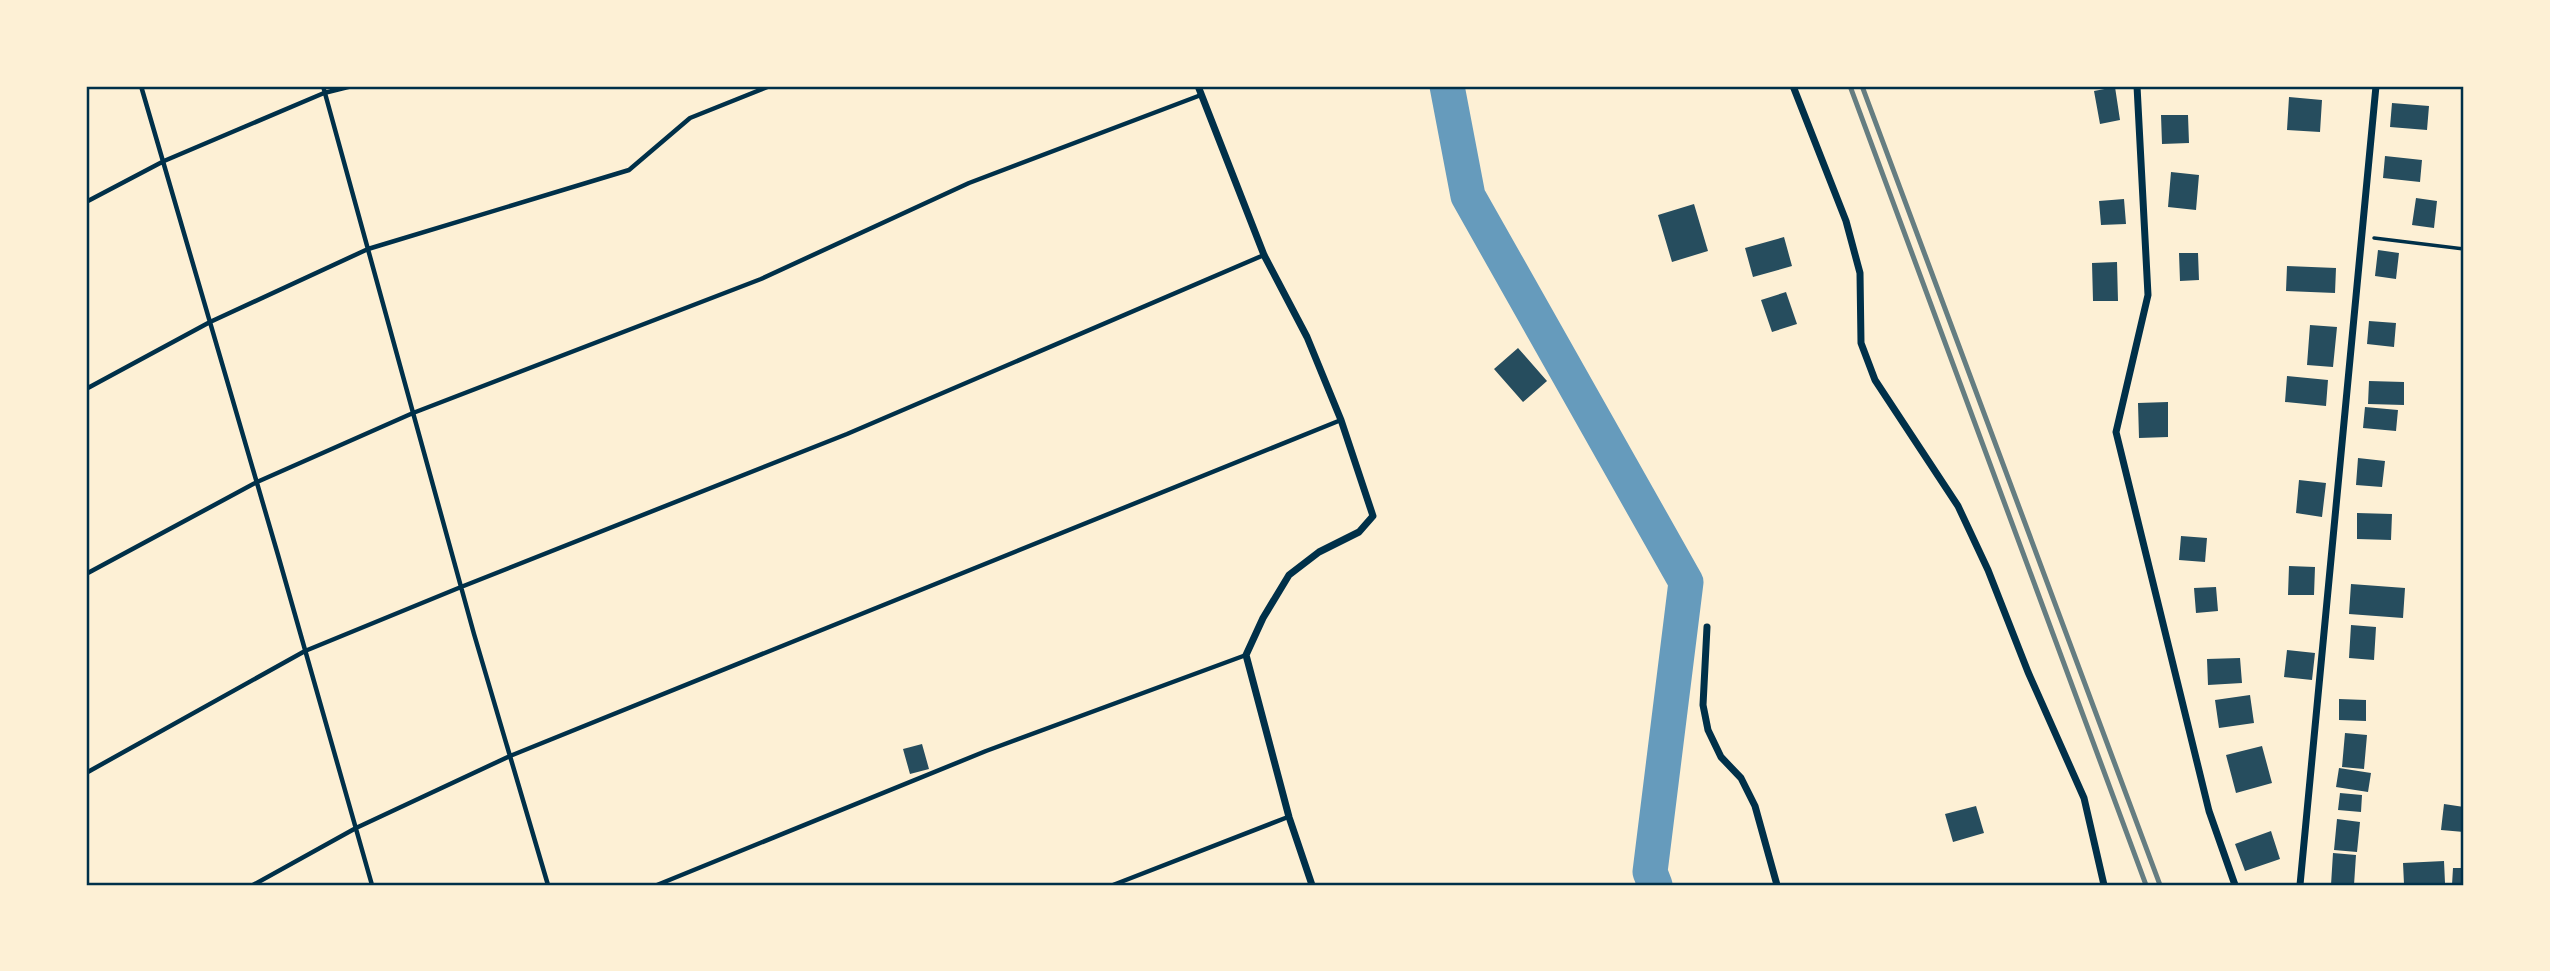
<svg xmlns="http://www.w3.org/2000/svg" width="2550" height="971" viewBox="0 0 2550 971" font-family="Bitter,serif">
  <rect width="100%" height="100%" fill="#fdf0d5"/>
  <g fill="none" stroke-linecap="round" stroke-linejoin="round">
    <path stroke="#669bbc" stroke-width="35" d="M1447,86l21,110 218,386 -36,290 5,13"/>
  </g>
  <path fill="#264d5e" d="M2115,87l5,33 -20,4 -6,-33z
    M2289,97l33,3 -2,32 -33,-2z
    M2392,103l37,3 -2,24 -37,-3z
    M2161,115h27l1,28 -27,1z
    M2385,156l37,4 -2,22 -37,-4z
    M2171,172l28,3 -3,35 -28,-3z
    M2416,198l21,3 -3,27 -22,-3z
    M2124,199l2,25 -25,1 -2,-24z
    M1694,204l14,47 -36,11 -14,-47z
    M1784,237l8,29 -39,11 -8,-29z
    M2378,250l21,3 -3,26 -21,-3z
    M2179,253h19l1,27 -19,1z
    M2117,262l1,39h-25l-1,-38z
    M2287,266l49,2 -1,25 -49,-2z
    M1786,292l11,32 -25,8 -11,-32z
    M2369,321l27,2 -2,24 -27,-3z
    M2310,325l27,2 -4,40 -26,-2z
    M1518,348l29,33 -24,21 -29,-33z
    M2287,376l41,4 -2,26 -41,-4z
    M2369,381l35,1v23l-36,-1z
    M2168,402v35l-29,1 -1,-35z
    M2365,407l33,3 -2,21 -33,-3z
    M2358,458l27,3 -3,26 -26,-2z
    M2299,480l27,3 -4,34 -26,-4z
    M2357,513l35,1 -1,26 -34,-1z
    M2181,536l26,2 -2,24 -26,-2z
    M2289,566l26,1 -1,28h-26z
    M2351,584l54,4 -2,30 -54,-4z
    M2216,587l2,24 -22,2 -2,-25z
    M2351,625l25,2 -2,33 -25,-2z
    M2287,650l28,3 -3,27 -28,-3z
    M2240,658l2,25 -34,2 -1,-26z
    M2250,695l4,28 -35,5 -4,-28z
    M2339,699l27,1v21l-27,-1z
    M2345,733l22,2 -3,34 -22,-2z
    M922,744l7,25 -19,5 -7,-25z
    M2262,746l10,37 -36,10 -10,-38z
    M2339,768l32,5 -3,19 -32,-5z
    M2340,793l22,2 -1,17 -23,-2z
    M2444,804l20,3v25l-23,-2z
    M1976,806l8,27 -31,9 -8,-28z
    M2337,819l23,3 -3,30 -23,-2z
    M2271,831l9,28 -35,12 -10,-27z
    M2333,853l23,2 -2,30h-23z
    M2444,861l1,22 -41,1 -1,-21z
    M2453,868h11v17h-12z"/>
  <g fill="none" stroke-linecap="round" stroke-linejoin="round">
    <path stroke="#003049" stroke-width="3.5" d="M2374,238l90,11"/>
    <path stroke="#003049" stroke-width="4.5" d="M141,86l137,469 94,330
      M323,86l151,548 74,251
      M86,202l78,-41 160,-68 28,-7
      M86,389l124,-67 158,-73 261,-79 61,-52 80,-32
      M86,574l171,-92 156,-69 348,-134 208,-96 232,-88
      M86,773l219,-122 156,-64 386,-153 417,-179
      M253,885l103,-57 154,-72 831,-336
      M657,885l329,-134 260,-96
      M1113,885l175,-68"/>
    <path stroke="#003049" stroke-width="7" d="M1198,86l66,169 43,82 34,83 32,96 -14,16 -40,20 -30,23 -26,43 -17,37 43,162 23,68
      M1793,86l53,135 14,52 1,70 14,37 83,126 30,64 40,102 56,126 20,87
      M2137,86l11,209 -32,137 93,379 26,74
      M1707,627l-4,78 5,25 13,27 20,21 14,28 22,79
      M2300,885l76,-799"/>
    <path stroke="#657d81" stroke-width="5" d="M1850,86l296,799
      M1862,86l298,799"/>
  </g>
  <rect width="2550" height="971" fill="none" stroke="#fdf0d5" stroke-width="175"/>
  <rect x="88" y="88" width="2374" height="796" fill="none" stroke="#003049" stroke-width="2.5"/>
</svg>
